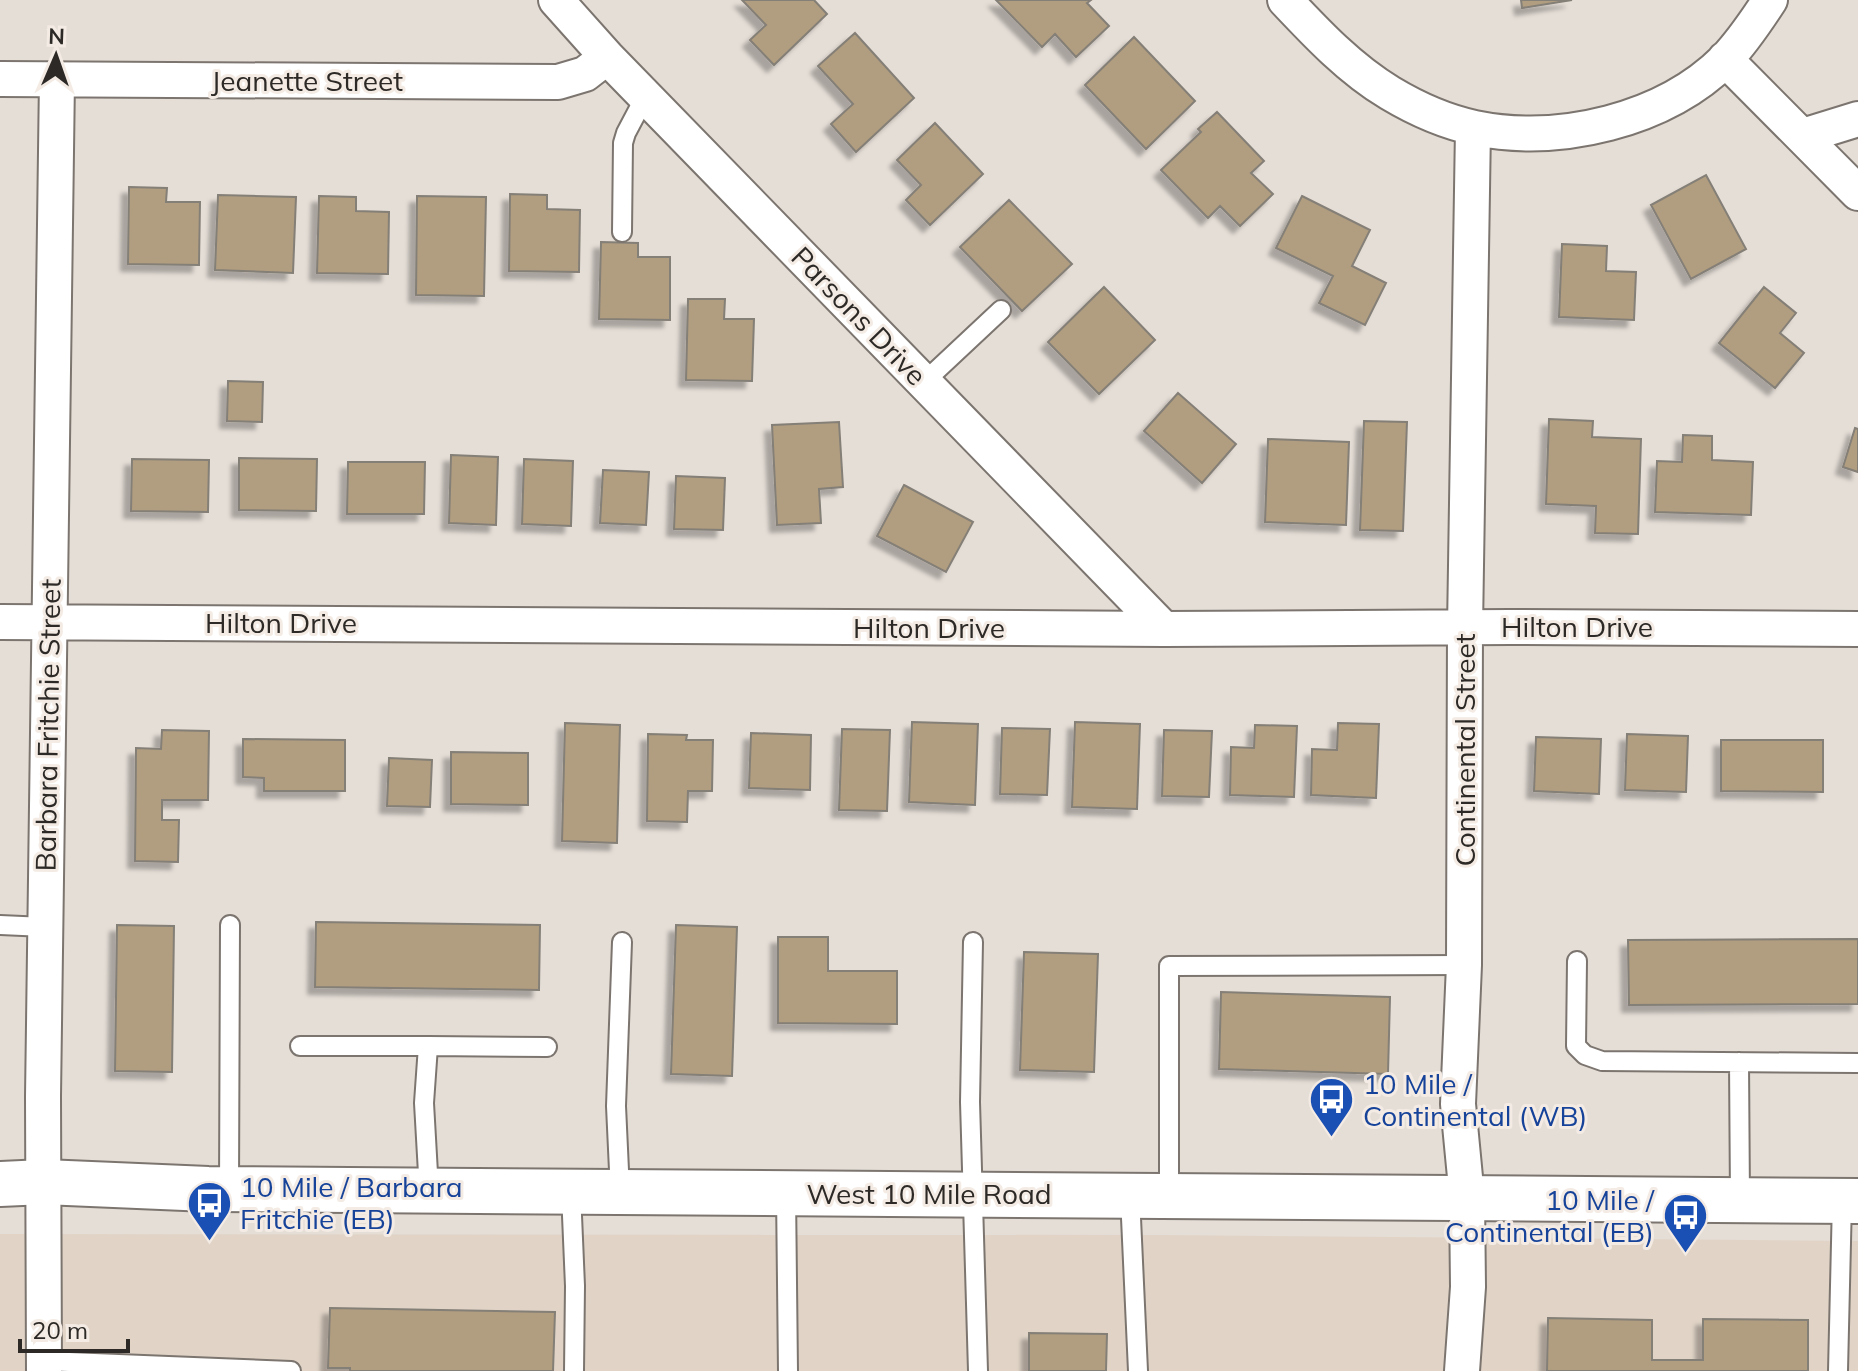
<svg xmlns="http://www.w3.org/2000/svg" width="1858" height="1371" viewBox="0 0 1858 1371" font-family="Mulish,sans-serif">
  <defs>
    <filter id="shadow"><feDropShadow dx="-7" dy="7" stdDeviation="2" flood-color="#0004"/></filter>
  </defs>
  <rect width="100%" height="100%" fill="#e5ded7"/>
  <path fill="#e1d4c7" d="M0,1234l1168,1 690,6v130h-1858z"/>
  <path fill="#b19d7f" stroke="#847f77" stroke-width="2" filter="url(#shadow)" d="M742,0h72l13,14 -53,51 -24,-25 16,-15z
    M996,0h95l-4,3 22,23 -33,31 -21,-23 -13,13z
    M1521,0h51l-50,8z
    M855,33l59,65 -58,54 -25,-28 22,-20 -35,-38z
    M1134,37l61,64 -49,48 -61,-64z
    M1217,112l47,49 -13,12 22,21 -33,32 -20,-20 -12,12 -47,-48 40,-38 -3,-3z
    M935,123l48,51 -53,51 -24,-25 15,-15 -24,-25z
    M1706,175l40,74 -55,30 -40,-74z
    M129,187l38,1 -1,14h34l-1,63 -71,-1z
    M510,194l37,1v14l33,1 -1,62 -70,-1z
    M218,195l78,2 -3,76 -78,-3z
    M319,196l37,1v14l33,1 -1,62 -71,-1z
    M417,196l69,1 -2,99 -68,-1z
    M1302,196l68,34 -18,36 34,17 -21,42 -46,-22 14,-27 -57,-28z
    M1009,200l63,64 -50,47 -62,-64z
    M601,242l37,1v14h32v63l-71,-1z
    M1562,244l45,2 -1,25 30,1 -2,48 -75,-3z
    M1104,287l51,53 -56,54 -51,-52z
    M1764,287l32,26 -16,20 24,20 -29,35 -56,-45z
    M688,299h37l-1,20h30l-2,62 -66,-1z
    M228,381l35,1 -1,40 -35,-1z
    M1178,393l58,51 -34,39 -58,-52z
    M1549,419l44,2 -1,16 49,2 -3,95 -43,-1 1,-27 -50,-2z
    M1364,421l43,1 -4,109 -43,-1z
    M839,422l4,65 -24,2 2,34 -44,2 -5,-100z
    M1855,428l3,1v43l-15,-5z
    M1683,435l29,1v24l41,2 -2,53 -96,-3 2,-51 25,1z
    M1268,439l81,3 -3,83 -81,-3z
    M451,455l47,2 -2,68 -47,-2z
    M239,458l78,1 -1,52 -77,-1z
    M132,459l77,1 -1,52 -77,-1z
    M524,459l49,2 -2,65 -49,-2z
    M348,462h77l-1,52h-77z
    M603,470l46,2 -3,53 -46,-2z
    M676,476l49,2 -2,52 -49,-1z
    M904,485l69,37 -27,50 -69,-36z
    M912,722l66,2 -3,81 -66,-3z
    M1075,722l65,2 -3,85 -65,-2z
    M565,723l55,2 -3,118 -55,-2z
    M1338,723l41,1 -3,74 -65,-3 1,-46 25,1z
    M1255,725l42,1 -3,71 -64,-2 1,-48 23,1z
    M1002,728l48,1 -3,66 -47,-1z
    M842,729l48,1 -3,81 -48,-1z
    M162,730l47,1 -1,69h-46v20h17l-1,42 -43,-1 1,-113 25,1z
    M1164,730l48,1 -3,66 -47,-1z
    M751,733l60,2 -1,55 -61,-2z
    M648,734l39,1 -1,5h27l-1,51h-24l-1,31 -40,-1z
    M1627,734l61,2 -2,56 -61,-2z
    M1536,737l65,2 -2,55 -65,-3z
    M243,739l102,1v51h-81v-13l-21,-1z
    M1721,740h102v52l-102,-1z
    M451,752l77,1v52l-77,-1z
    M389,758l43,2 -2,47 -43,-1z
    M316,922l224,3 -1,65 -224,-3z
    M117,925l57,1 -2,146 -57,-1z
    M676,925l61,2 -5,149 -61,-2z
    M778,937h50v34h69v53l-119,-1z
    M1858,939v65l-229,1 -1,-65z
    M1024,952l74,2 -4,118 -74,-2z
    M1221,992l169,5 -2,77 -169,-5z
    M330,1308l225,4 -2,59h-203v-3h-22z
    M1548,1318l104,2v40h51v-41l105,1v51h-261z
    M1029,1333l78,1 -1,37h-77z"/>
  <g fill="none" stroke-linecap="round" stroke-linejoin="round">
    <defs>
      <path id="service" d="M622,232l1,-89 3,-10 19,-36
        M923,383l78,-73
        M0,925l45,2
        M973,942l-3,160 8,269
        M1577,961l-1,85 9,9 17,6 256,2
        M300,1046h128
        M1739,1062l1,138
        M229,1190l1,-265
        M429,1191l-5,-88 4,-57 119,1
        M571,1192l4,94 -1,85
        M620,1192l-4,-86 6,-164
        M786,1193l2,178
        M1130,1196l8,175
        M1169,1196v-230l295,-1
        M44,1361l247,10
        M1838,1371l4,-171"/>
      <path id="minor" d="M556,0l51,57 557,572
        M1285,0c32,34 65,69 105,93 25,15 57,29 85,35 84,17 189,-7 251,-69 16,-17 31,-39 44,-59
        M1725,59l133,134
        M0,79l558,3 27,-8 22,-17
        M1803,136l55,-17
        M0,622l1164,7 346,-2 348,2
        M44,1371l-1,-274 14,-1018
        M1462,1371l6,-84 -1,-89 -9,-94 6,-139 1,-337 8,-500"/>
      <path id="secondary" d="M0,1184l44,-2 164,7 1650,12"/>
    </defs>
    <use href="#service" stroke="#7c756f" stroke-width="22"/>
    <use href="#minor" stroke="#7c756f" stroke-width="38"/>
    <use href="#secondary" stroke="#7c756f" stroke-width="48"/>
    <use href="#service" stroke="#fff" stroke-width="18"/>
    <use href="#minor" stroke="#fff" stroke-width="34"/>
    <use href="#secondary" stroke="#fff" stroke-width="44"/>
  </g>
  <defs>
    <symbol id="bus-pin" viewBox="-11 -11 22 30"><path d="M0 17L-7.5 6A9.5 9.5 0 1 1 7.5 6Z" fill="#1a4fb4" stroke="#f3ebe4"/><path d="M-5-6H5V4H4V6H2V4H-2V6H-4V4H-5ZM-3.5-4V0h7V-4ZM-3.5 1.2v1.5H-2V1.2ZM2 1.2v1.5H3.5V1.2Z" fill="#fff"/></symbol>
  </defs>
  <g fill-rule="evenodd">
    <use href="#bus-pin" x="1306" y="1074" width="51" height="69"/>
    <use href="#bus-pin" x="184" y="1178" width="51" height="69"/>
    <use href="#bus-pin" x="1660" y="1190" width="51" height="69"/>
  </g>
  <g text-anchor="middle" stroke-width="6" stroke-linejoin="round" paint-order="stroke">
    <g font-size="28" fill="#2c2926" stroke="#f3ebe4">
      <text x="307" y="91">Jeanette Street</text>
      <text transform="translate(859 316) rotate(46)" y="10">Parsons Drive</text>
      <text x="281" y="633">Hilton Drive</text>
      <text x="1577" y="637">Hilton Drive</text>
      <text x="929" y="638">Hilton Drive</text>
      <text transform="translate(48 725) rotate(-89)" y="10">Barbara Fritchie Street</text>
      <text transform="translate(1465 750) rotate(-90)" y="10">Continental Street</text>
      <text x="929" y="1204">West 10 Mile Road</text>
    </g>
    <g font-size="28" fill="#164399" stroke="#f3ebe4" text-anchor="start">
      <text x="1363" y="1094">10 Mile /<tspan x="1363" dy="32">Continental (WB)</tspan></text>
      <text x="240" y="1197">10 Mile / Barbara<tspan x="240" dy="32">Fritchie (EB)</tspan></text>
      <text x="1654" y="1210" text-anchor="end">10 Mile /<tspan x="1654" dy="32">Continental (EB)</tspan></text>
    </g>
  </g>
  <g transform="translate(56 56) rotate(2)" stroke="#f3ebe4" stroke-width="6" paint-order="stroke">
  <path d="M0-6L14 30L0 20L-14 30Z" fill="#2c2926"/>
  <text y="-12" font-size="22" font-weight="bold" text-anchor="middle" fill="#2c2926">N</text>
  </g>
  <path d="M20 1339v12h108v-12" fill="none" stroke="#2c2926" stroke-width="4"/>
  <text x="32" y="1339" font-size="24" fill="#2c2926" stroke="#f3ebe4" stroke-width="6" paint-order="stroke">20 m</text>
</svg>
